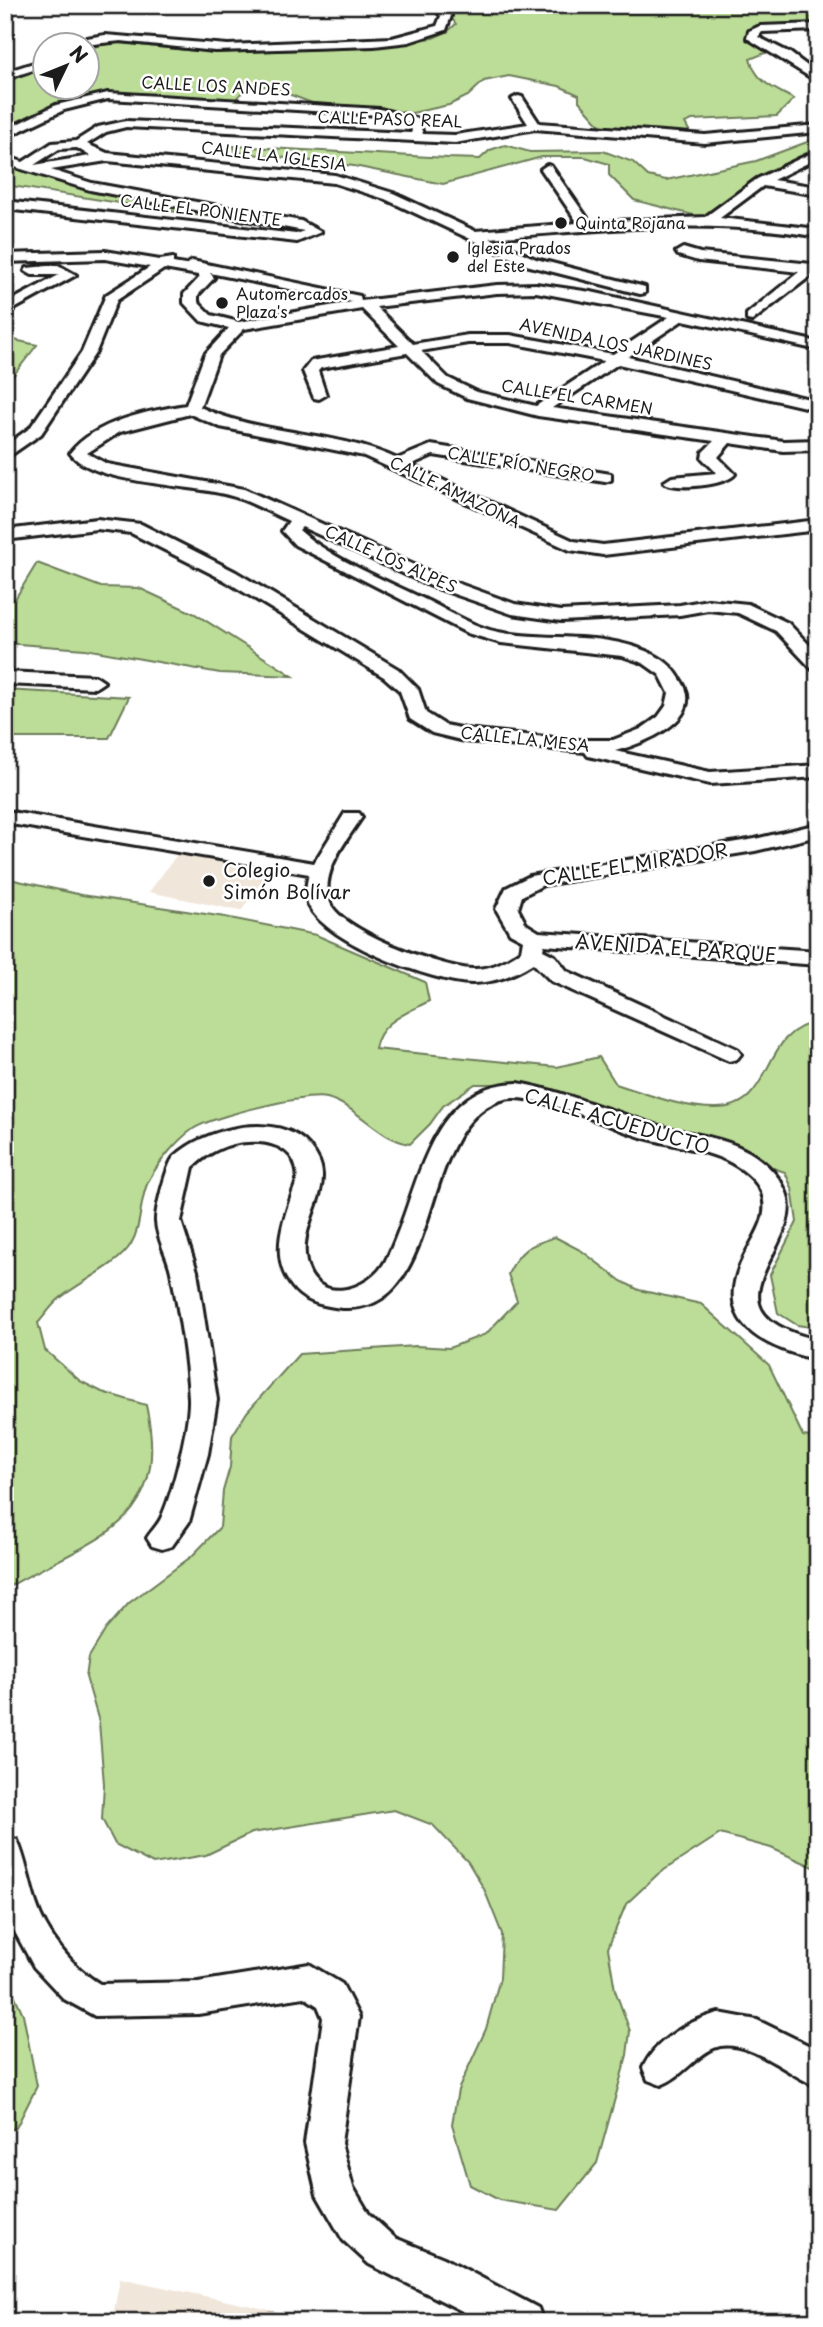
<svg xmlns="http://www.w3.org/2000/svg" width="823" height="2327" viewBox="0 0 823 2327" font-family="'Playpen Sans',sans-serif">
  <rect width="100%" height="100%" fill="#fff"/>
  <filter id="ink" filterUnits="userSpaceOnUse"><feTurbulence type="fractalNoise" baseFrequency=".0143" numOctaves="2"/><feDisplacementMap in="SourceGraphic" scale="14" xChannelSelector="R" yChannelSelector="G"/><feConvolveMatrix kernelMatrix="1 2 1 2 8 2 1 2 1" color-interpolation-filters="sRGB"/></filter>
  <g filter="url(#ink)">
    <path fill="#f1e6da" d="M179,852l91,17 -29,42 -92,-19z
      M120,2278l206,44h-214z"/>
    <path fill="#bcdd97" stroke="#6c7c5a" stroke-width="2" d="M442,5h376v24l-45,-1 -24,8 21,15 -20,8c7,24 23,29 44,40l-17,17 -85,4 -7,3 7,13 -90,-9 -23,-26v-6l-20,-9 -50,-10 -25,5 -16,15 -19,9 -37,8 -100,-10 -45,-17 -20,1 -13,14 -88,-4 -61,3 -80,37v-54l40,-18 1,23h42v-39l21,-7 107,11 137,-5 80,-10 14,-6 9,-8z
      M818,138v13l-20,6 -86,57 -11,3 -67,-17 -25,-25v-11l-24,-7h-43l-99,27 -89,-18 -119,-14 -1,-6 214,12 32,1 10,-9 15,-5 25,7 73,-1 30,11 15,14 18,4 90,-19z
      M5,163l69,22 145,28 -17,3 -197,-31z
      M5,338l32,7 -32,41z
      M37,563l64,24 38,1 56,26 98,62 -73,-3 -135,-24 -80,-6v-44h10z
      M5,690l124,7 -20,41h-104z
      M5,878l77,17 143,22 91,18 109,47 4,19c-22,12 -50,21 -54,48l182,18 42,-10 17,27c32,10 65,24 99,24 62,1 43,-78 103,-86v306l-21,-3 -19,-12 -8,-38 27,-53 -5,-34 -7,-16 -262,-88h-48l-32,22 -13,18 -20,20c-34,-6 -51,-37 -83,-46 -21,-5 -116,19 -134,31 -17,12 -36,35 -45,53 -9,19 -6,44 -17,62 -13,22 -54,39 -72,55 -8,7 -14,16 -21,24l7,27 35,31 22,11 44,13c27,124 -54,132 -141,184z
      M555,1237l27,14 39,30 18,9 62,14 68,61 34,71 15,2v431l-47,-21 -51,-14 -62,40 -32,30 -18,44 7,42 15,41 -3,24 -30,108 -38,47 -60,-10 -29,-15 -18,-61 6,-34 28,-61 14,-51 2,-44 -18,-45 -16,-27 -35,-37 -39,-15 -142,23 -46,22 -53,9 -38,-20 -13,-25 2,-35 -5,-62 -13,-45 3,-20 17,-28 23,-26 63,-47 28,-29 3,-36 7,-24 2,-31 15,-24 52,-58 117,-8 33,2 37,-14 31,-33 -9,-27c13,-26 20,-28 47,-37z
      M5,1974l18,40 14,72 -21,42 -11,3z"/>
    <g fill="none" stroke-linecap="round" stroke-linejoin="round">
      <defs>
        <path id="minor" d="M432,5h11l8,11 -5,14 -37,12 -35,4 -159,5 -94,-10 -46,5 12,-8 18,-3 123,10 164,-7 45,-12 4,-10z
          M818,24v6l-56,2 -4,5 32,16 28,21v8l-71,-44 2,-7 11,-5z
          M46,59v7l-41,13v-7z
          M108,93l272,16 38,10 5,15 32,1 73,-11 -16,-25 6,-3 4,1 17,26 166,12 113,-10v7l-113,11 -170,-14 -80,14 -329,-16 -20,5 -19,12 20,9 228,22 58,18 82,38 103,-8 -37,-54 6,-4 4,1 39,56 115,-5 52,-38 61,-29v8l-45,22 45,7v8l-55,-9 -43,32 98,11v8c-111,-20 -218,-7 -328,1l46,21 109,28v6l-5,1 -114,-29 -141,-66 -51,-16 -227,-22 -56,9 41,13 209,38 20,11 -24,10 -292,-33v-8l291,33 8,-3 -214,-41 -85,-26v-8l18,6 29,-19 24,-2 22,-14 28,-6 285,12 1,-2 -3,-8 -29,-8 -272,-16 -44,11 -59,28v-8l51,-25zM77,148l13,8 -56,9 25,-16z
          M683,248l17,5 112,11 6,2v8h-5l-61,47 -5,-1v-6l52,-42 -101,-11 -20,-6 -2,-3z
          M105,251l55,9 13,-2v5l12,2 7,-4 163,34 5,1 1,5 136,-16 39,-1 55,8 227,50v8l-135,-30 -55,37 190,44v9l-200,-46 -66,44 231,33 35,-1v10l-35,1 -53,-8 -12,14 17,17c-7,11 -62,17 -71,8l8,-5 45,-4 -15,-15 1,-6 11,-11 -176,-25 -71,-18 -29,-14 -31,-31 -86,15 -3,3 8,24 -7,4 -5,-1 -11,-27 8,-10 88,-15 -37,-37 -118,20 -25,26 -19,52c62,29 135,23 197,52l34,-14 180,29v6l-6,2 -172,-27 -23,10 164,76 29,4 215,-25v10l-215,25 -33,-5 -206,-94 -144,-29 -30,-13 -70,18 -33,21 20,11 137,25 199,89 72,26 46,7 119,-6 28,-5 40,4 40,19 30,31v16l-6,-1 -36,-38 -38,-18 -30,-3 -28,5 -119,6 -49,-7 -81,-28 -129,-59 -3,3c33,30 91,52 131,72 22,11 44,25 68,30 52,10 110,-2 158,24 12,6 19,14 26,26 24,38 -40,62 -67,69l95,21 108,-7v12l-108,7 -122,-28 -3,-4 -120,-11 -33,-8 -22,-14 -10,-28 -16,-14 -160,-97 -93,-47 -34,-4 -92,11v-10l92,-11 44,5 95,48 162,97 20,20 8,24 19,12 20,4 112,11h36l28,-11 17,-12 8,-11 3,-13 -9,-18 -17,-12 -21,-7 -121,-13 -34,-10 -172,-88 -13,-14 7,-10c-18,-8 -36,-18 -54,-24 -41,-14 -140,-11 -165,-44 25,-32 78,-42 116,-48l19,-51 24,-26 -28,-7 -17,-18v-9l16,-17 -2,-2 -34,-6 -47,31 -21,52 -55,82 -36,25v-13l25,-18 52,-76 24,-57 44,-28 -45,-8 -100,3v-8zM210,273l142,29 -113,20 -28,-7 -13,-13v-7l16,-17zM536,292l133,25 -56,37 -103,-19h-42l-55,9 -37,-37 121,-14zM468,343h42l94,18 -68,45 -59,-14 -29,-14 -27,-27z
          M58,265l18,10 -71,39v-10l54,-29h-27l-7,-4 2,-3z
          M5,672l90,4 9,6 -9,6 -90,-4z
          M5,811l309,52 31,-50h14l3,4c-15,23 -41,53 -33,83 7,30 114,68 143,69 18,1 35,-8 49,-18l2,-11 -13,-7 -14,-24 10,-21 24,-12 225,-37 63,-15v12l-63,15 -212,34 -21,11 -4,13 8,15 13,8 279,19v14l-274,-20 -1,5 12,6 12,15 170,78 4,5 -4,5 -8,2 -178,-80 -18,-18c-17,11 -39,20 -61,20 -39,-1 -145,-40 -163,-77 -4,-9 -3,-22 0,-32l-304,-51z
          M518,1083c48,9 92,28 138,42 31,9 65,11 93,27 15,9 29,22 36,38 26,54 -95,120 33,150v20c-55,-13 -106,-36 -75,-101 10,-22 28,-41 19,-66 -6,-15 -22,-26 -36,-33 -27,-12 -57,-15 -85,-23 -32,-10 -106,-45 -136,-38 -96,24 -53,237 -181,206 -15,-3 -27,-10 -35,-23 -18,-27 -6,-61 4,-90 2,-6 6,-13 4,-21 -5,-34 -53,-34 -78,-22 -10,4 -18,11 -26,18l-12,54 16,50 20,129 -9,54 -19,68 -17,24 -10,3 -10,-3 -5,-8c5,-8 12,-14 15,-22 11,-24 28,-92 27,-118 -2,-41 -10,-86 -18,-126 -3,-16 -14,-33 -15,-50 -1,-11 11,-58 18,-65 30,-29 105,-47 135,-11 7,8 13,18 13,29 1,27 -23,55 -16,87 9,44 64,30 80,-2 33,-63 39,-176 132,-177z
          M5,1836l12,4c9,20 12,42 19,63 10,31 36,64 64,81l98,-2 111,-18 33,20 17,33 -18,126 12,44 16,27 26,24 49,20 94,50 5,14h-59l-115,-58 -26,-24 -26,-45 -12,-52 18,-125 -5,-12 -14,-9 -106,17 -103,2 -31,-17 -30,-32 -25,-46 -4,-9z
          M719,2013l38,7 61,30v37c-28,-11 -74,-52 -104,-39 -20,9 -32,29 -53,37l-13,-5 -5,-12c12,-28 47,-48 76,-55z"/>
      </defs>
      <use href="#minor" stroke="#1c1c1c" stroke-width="6"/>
      <use href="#minor" fill="#fff" fill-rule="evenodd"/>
    </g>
  </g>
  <g fill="#1c1c1c" stroke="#fff" stroke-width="2.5">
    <circle cx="561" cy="223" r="7"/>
    <circle cx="453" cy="257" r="7"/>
    <circle cx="222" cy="303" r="7"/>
    <circle cx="209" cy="881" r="7"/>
  </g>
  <g text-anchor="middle" stroke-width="5" stroke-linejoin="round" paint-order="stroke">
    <g font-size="16" fill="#1c1c1c" stroke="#fff">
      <text transform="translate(216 86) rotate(3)" y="6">CALLE LOS ANDES</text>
      <text transform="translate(390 119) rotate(2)" y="6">CALLE PASO REAL</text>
      <text transform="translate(274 156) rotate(7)" y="6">CALLE LA IGLESIA</text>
      <text transform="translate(201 210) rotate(7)" y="6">CALLE EL PONIENTE</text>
      <text transform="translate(616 344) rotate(12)" y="6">AVENIDA LOS JARDINES</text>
      <text transform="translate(577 397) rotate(9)" y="6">CALLE EL CARMEN</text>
      <text transform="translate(521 464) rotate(9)" y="6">CALLE RÍO NEGRO</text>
      <text transform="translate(455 492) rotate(26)" y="6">CALLE AMAZONA</text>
      <text transform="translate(391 559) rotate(24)" y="6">CALLE LOS ALPES</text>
      <text transform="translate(525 739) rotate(6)" y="6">CALLE LA MESA</text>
    </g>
    <g font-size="16" fill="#1c1c1c" stroke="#fff" text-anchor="start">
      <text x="575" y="229">Quinta Rojana</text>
      <text x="467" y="254">Iglesia Prados<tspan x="467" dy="18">del Este</tspan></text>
      <text x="236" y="300">Automercados<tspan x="236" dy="18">Plaza's</tspan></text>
    </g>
    <g font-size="19" fill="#1c1c1c" stroke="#fff">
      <text transform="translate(635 864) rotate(-9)" y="7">CALLE EL MIRADOR</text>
      <text transform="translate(676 948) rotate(4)" y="7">AVENIDA EL PARQUE</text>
      <text transform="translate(617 1121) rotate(16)" y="7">CALLE ACUEDUCTO</text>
    </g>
    <g font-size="19" fill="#1c1c1c" stroke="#fff" text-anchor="start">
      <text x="223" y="877">Colegio<tspan x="223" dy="22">Simón Bolívar</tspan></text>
    </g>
  </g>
  <rect width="823" height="2327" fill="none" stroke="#fff" stroke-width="28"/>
  <rect x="14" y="14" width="795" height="2299" fill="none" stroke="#1c1c1c" stroke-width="2.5" filter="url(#ink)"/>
  <g transform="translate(66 66) rotate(47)"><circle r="33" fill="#ffffff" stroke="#a4a4a4" stroke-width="2"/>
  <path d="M0-5L12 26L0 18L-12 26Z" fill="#1c1c1c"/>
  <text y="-10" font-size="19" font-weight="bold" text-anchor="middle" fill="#1c1c1c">N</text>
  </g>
</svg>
